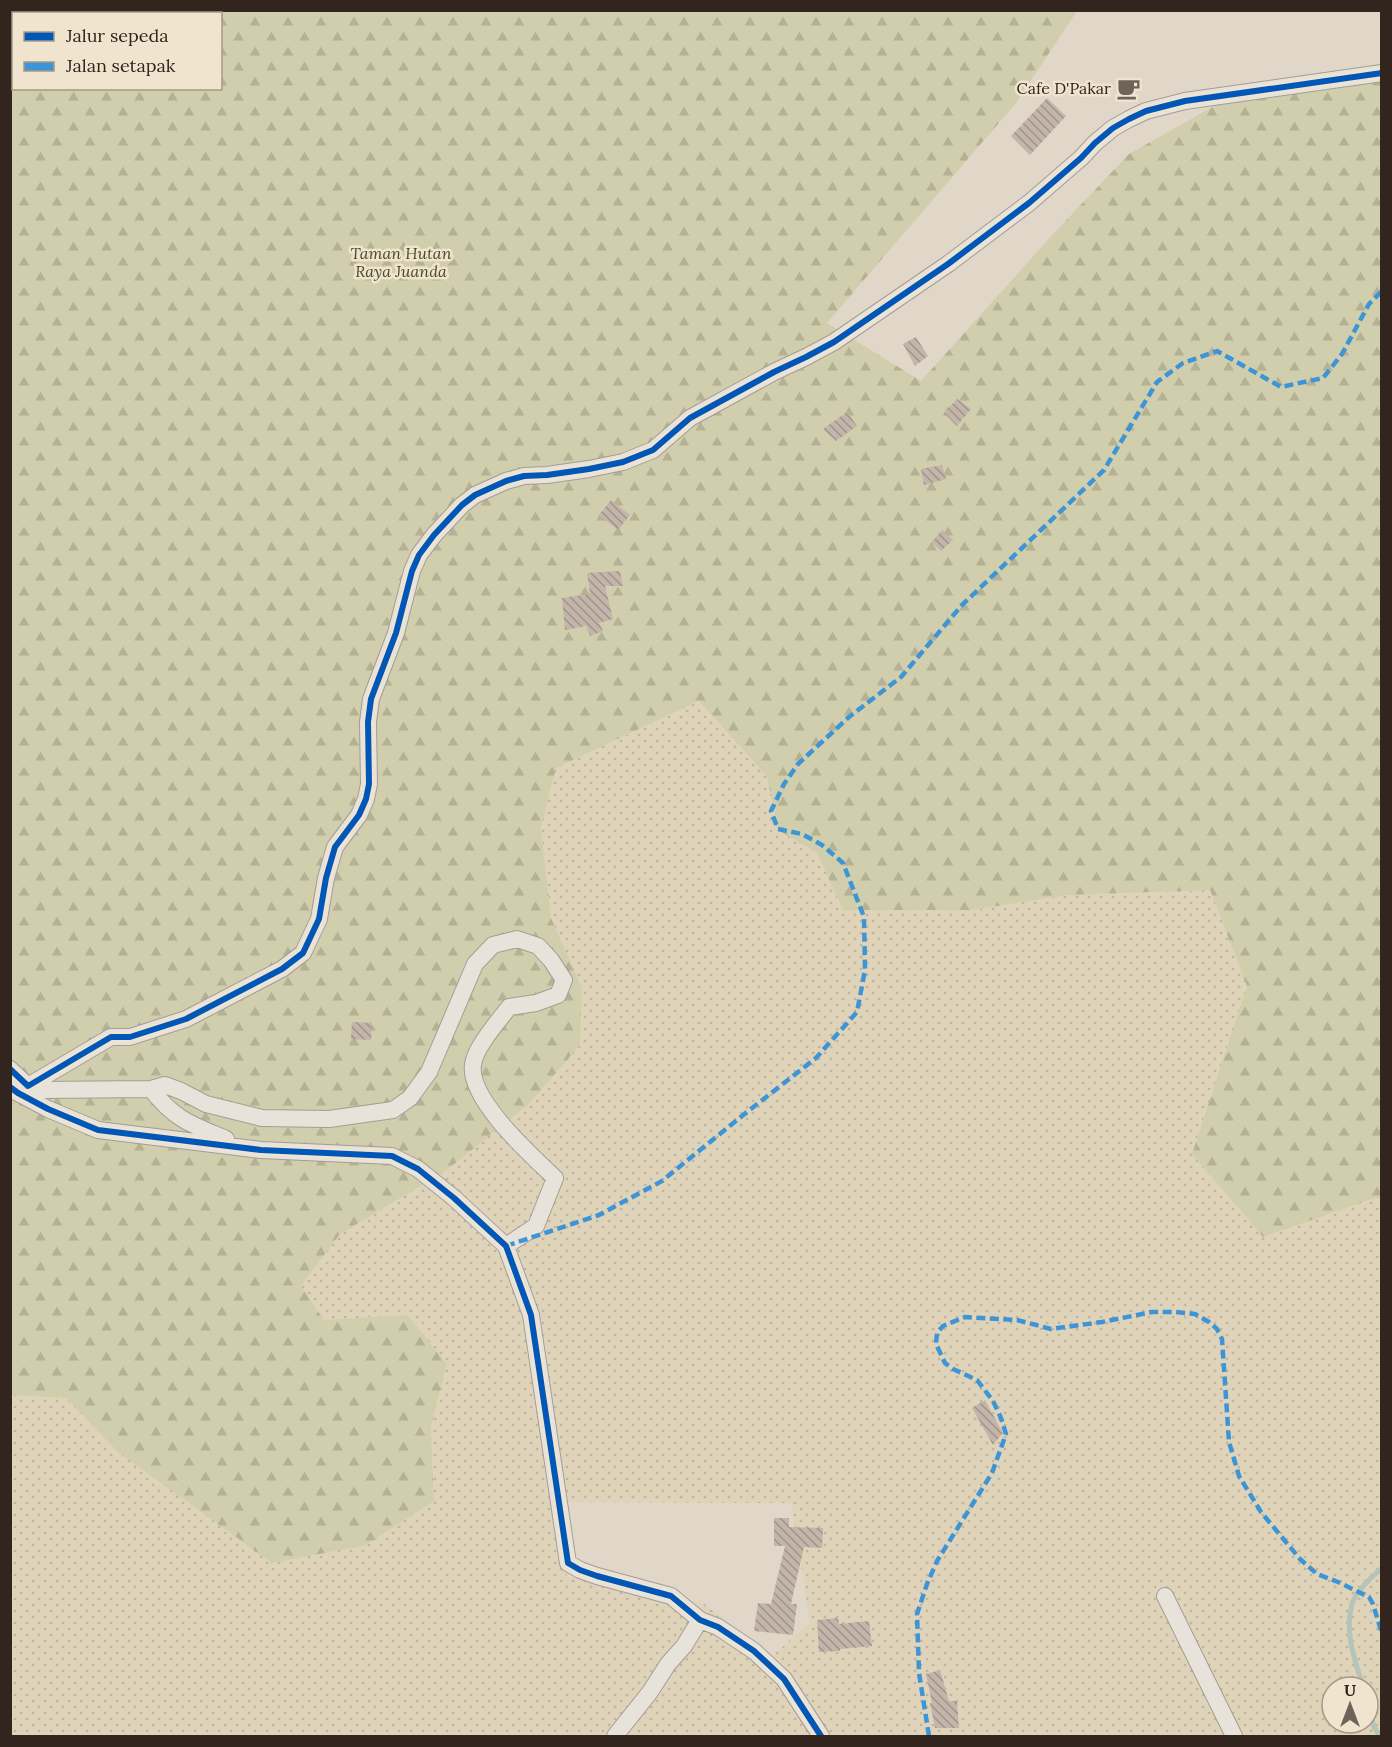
<svg xmlns="http://www.w3.org/2000/svg" width="1392" height="1747" viewBox="0 0 1392 1747" font-family="Lora,serif">
  <defs>
    <pattern id="farmland-dots" width="8" height="8" patternUnits="userSpaceOnUse" patternTransform="scale(1.5)"><rect width="8" height="8" fill="#dfd4ba"/><path d="M2 2h.1M6 6h.1" fill="none" stroke="#c0b69f" stroke-width="1.8" stroke-linecap="round"/></pattern>
    <pattern id="forest-firs" width="22" height="20" patternUnits="userSpaceOnUse" patternTransform="scale(1.5)"><rect width="22" height="20" fill="#d1cead"/><path d="M5 1l3.5 6h-7zM16 11l3.5 6h-7z" fill="#b4b194"/></pattern>
    <pattern id="building-back-hatch" width="6" height="6" patternUnits="userSpaceOnUse" patternTransform="scale(1.5)"><rect width="6" height="6" fill="#c3b5aa"/><path d="M-1 5l2 2M0 0l6 6M5-1l2 2" fill="none" stroke="#9f938a"/></pattern>
  </defs>
  <rect width="100%" height="100%" fill="#e0d7c9"/>
  <path fill="url(#farmland-dots)" fill-rule="evenodd" d="M700,701l68,75 10,54 39,23 26,57h128l96,-15 143,-5 37,96 -55,168 71,83 118,-41v540h-1370v-341l55,3 52,54 316,49 -3,-75 16,-62 -39,-49 -84,5 -23,-34 39,-52 104,-62 138,-184 -31,-70 -10,-90 15,-60zM562,1502l229,1 19,120 -38,33 -69,-53 -136,-26zM1332,1687h36v36h-36z"/>
  <path fill="url(#forest-firs)" fill-rule="evenodd" d="M11,11h1066l-61,92 -189,220 94,58 135,-150 73,-77 110,-62 142,-27v1131l-118,41 -71,-83 55,-168 -37,-96 -143,5 -96,15h-128l-26,-57 -39,-23 -11,-54 -68,-75 -143,67 -15,60 10,90 31,70 -2,57 -52,60 -84,67 -104,62 -39,52 23,34 84,-5 39,49 -16,62 3,75 -68,44 -94,18 -154,-111 -52,-54 -54,-3 -1,3zM14,14h206v74h-206z"/>
  <g fill="none" stroke-linecap="round" stroke-linejoin="round">
    <path stroke="#b5c4b9" stroke-width="5" d="M1363,1687c-8,-27 -19,-55 -11,-83 3,-11 20,-28 30,-36
      M1368,1706l6,21 6,9"/>
  </g>
  <path fill="url(#building-back-hatch)" d="M1047,98l19,18 -36,39 -19,-19z
    M916,337l12,19 -13,10 -12,-22z
    M957,399l14,10 -14,17 -13,-13z
    M847,412l10,14 -21,15 -13,-12z
    M942,465l4,14 -22,6 -3,-16z
    M611,500l19,15 -12,15 -19,-15z
    M942,530l11,10 -12,11 -9,-9z
    M620,571l3,15h-18l8,33 -14,4 4,8 -13,5 -4,-10 -21,4 -3,-32 28,-4 -3,-21z
    M352,1022l20,1 -1,17 -20,-1z
    M985,1400l18,33 -10,12 -21,-37z
    M774,1518h15v9l34,1 -1,20 -18,-1 -13,57h6l-4,31 -39,-4 4,-28 13,1 14,-58h-11z
    M838,1618l1,6 30,-3 3,25 -32,3v2l-21,1 -2,-32z
    M940,1670l9,31h8l2,27h-24l-5,-25h2l-6,-29z"/>
  <g fill="none" stroke-linecap="round" stroke-linejoin="round">
    <defs>
      <path id="minor" d="M10,1069l18,17 83,-49h19l56,-18 96,-50 21,-16 16,-34 7,-41 9,-31 24,-32 7,-16 3,-15 -1,-62 3,-23 25,-66 16,-62 7,-16 15,-20 28,-30 13,-10 31,-14 18,-5 23,-1 42,-6 34,-7 30,-12 37,-32 84,-46 32,-15 28,-15 114,-78 81,-61 52,-45 14,-15 18,-15 16,-9 17,-8 39,-10 197,-28
        M28,1086l12,4 111,-1c24,31 40,35 75,50
        M10,1087l8,6 30,16 50,21 163,20 131,6 26,13 36,29 52,48 25,69 37,248 12,7 17,6 74,20 29,24 18,7 36,24 30,28 37,57
        M151,1089l14,-4 16,6 25,13 56,14 67,1 64,-9 17,-12 19,-26 46,-108 18,-19 24,-6 21,7 13,14 13,20 -6,15 -22,8 -27,4c-11,15 -34,40 -36,58 -5,34 59,91 82,113l-19,48 -30,20
        M1165,1596l69,140
        M615,1736l35,-44 18,-28 16,-18 16,-26"/>
    </defs>
    <use href="#minor" stroke="#a59c93" stroke-width="18"/>
    <use href="#minor" stroke="#e8e3da" stroke-width="16"/>
    <path stroke="#3d95d5" stroke-width="4.5" stroke-dasharray="9 4.5" stroke-linecap="butt" d="M506,1246l93,-31 63,-34 80,-65 74,-58 41,-46 8,-42 -1,-53 -21,-54 -21,-18 -20,-11 -24,-5 -7,-18 13,-27 14,-20 51,-47 52,-40 61,-72 142,-135 53,-88 26,-19 34,-12 64,36 42,-9 19,-24 27,-50 13,-13
      M929,1736l-10,-63 -2,-59 10,-30 10,-23 55,-88 14,-39 -5,-16 -8,-17 -16,-21 -24,-11 -8,-6 -9,-19 1,-11 6,-7 22,-9 52,3 34,9 51,-7 50,-10h23l20,2 14,8 8,7 5,10 7,103 10,34 22,36 39,47 17,15 21,8 31,15 4,7 9,30"/>
    <defs>
      <path id="cycleway" d="M10,1069l18,17 83,-49h19l56,-18 96,-50 21,-16 16,-34 7,-41 9,-31 24,-32 7,-16 3,-15 -1,-62 3,-23 25,-66 16,-62 7,-16 15,-20 28,-30 13,-10 31,-14 18,-5 23,-1 42,-6 34,-7 30,-12 37,-32 84,-46 32,-15 28,-15 114,-78 81,-61 52,-45 14,-15 18,-15 16,-9 17,-8 39,-10 197,-28
        M10,1087l8,6 30,16 50,21 163,20 131,6 26,13 36,29 52,48 25,69 37,248 12,7 17,6 74,20 29,24 18,7 36,24 30,28 37,57"/>
    </defs>
    <use href="#cycleway" stroke="#f1e4cf" stroke-width="10"/>
    <use href="#cycleway" stroke="#0057b8" stroke-width="6"/>
  </g>
  <defs>
    <symbol id="cafe-bare" viewBox="-9 -9 18 18"><path d="M-5.5-4.5H6V0H3Q3 3.5 0 3.5H-2.5Q-5.5 3.5-5.5 0ZM3-3.2v2h1.7v-2ZM-6 4.5H4V6H-6Z" fill="#6e6359" stroke="#f1e4cf" stroke-width="2.5" paint-order="stroke"/></symbol>
  </defs>
  <g fill-rule="evenodd">
    <use href="#cafe-bare" x="1112" y="72" width="33" height="33"/>
  </g>
  <g text-anchor="middle" stroke-width="5" stroke-linejoin="round" paint-order="stroke">
    <g font-size="16" fill="#31251d" stroke="#f1e4cf" text-anchor="end">
      <text x="1111" y="94">Cafe D'Pakar</text>
    </g>
    <g font-size="16" font-style="italic" fill="#464c25" stroke="#f1e4cf">
      <text x="401" y="259">Taman Hutan<tspan x="401" dy="18">Raya Juanda</tspan></text>
    </g>
  </g>
  <rect width="1392" height="1747" fill="none" stroke="#31251d" stroke-width="24"/>
  <rect x="12" y="12" width="210" height="78" fill="#f1e4cf" stroke="#a49888" stroke-width="1.5"/>
  <rect x="24" y="32" width="30" height="9" fill="#0057b8" stroke="#a49888" stroke-width="1.5"/>
  <text x="66" y="42" font-size="18" fill="#31251d">Jalur sepeda</text>
  <rect x="24" y="62" width="30" height="9" fill="#3d95d5" stroke="#a49888" stroke-width="1.5"/>
  <text x="66" y="72" font-size="18" fill="#31251d">Jalan setapak</text>
  <g transform="translate(1350 1705)"><circle r="28" fill="#f1e4cf" stroke="#a49888" stroke-width="1.5"/>
  <path d="M0-4.5L10 22L0 15L-10 22Z" fill="#6e6359"/>
  <text y="-9" font-size="16" font-weight="bold" text-anchor="middle" fill="#31251d">U</text>
  </g>
</svg>
